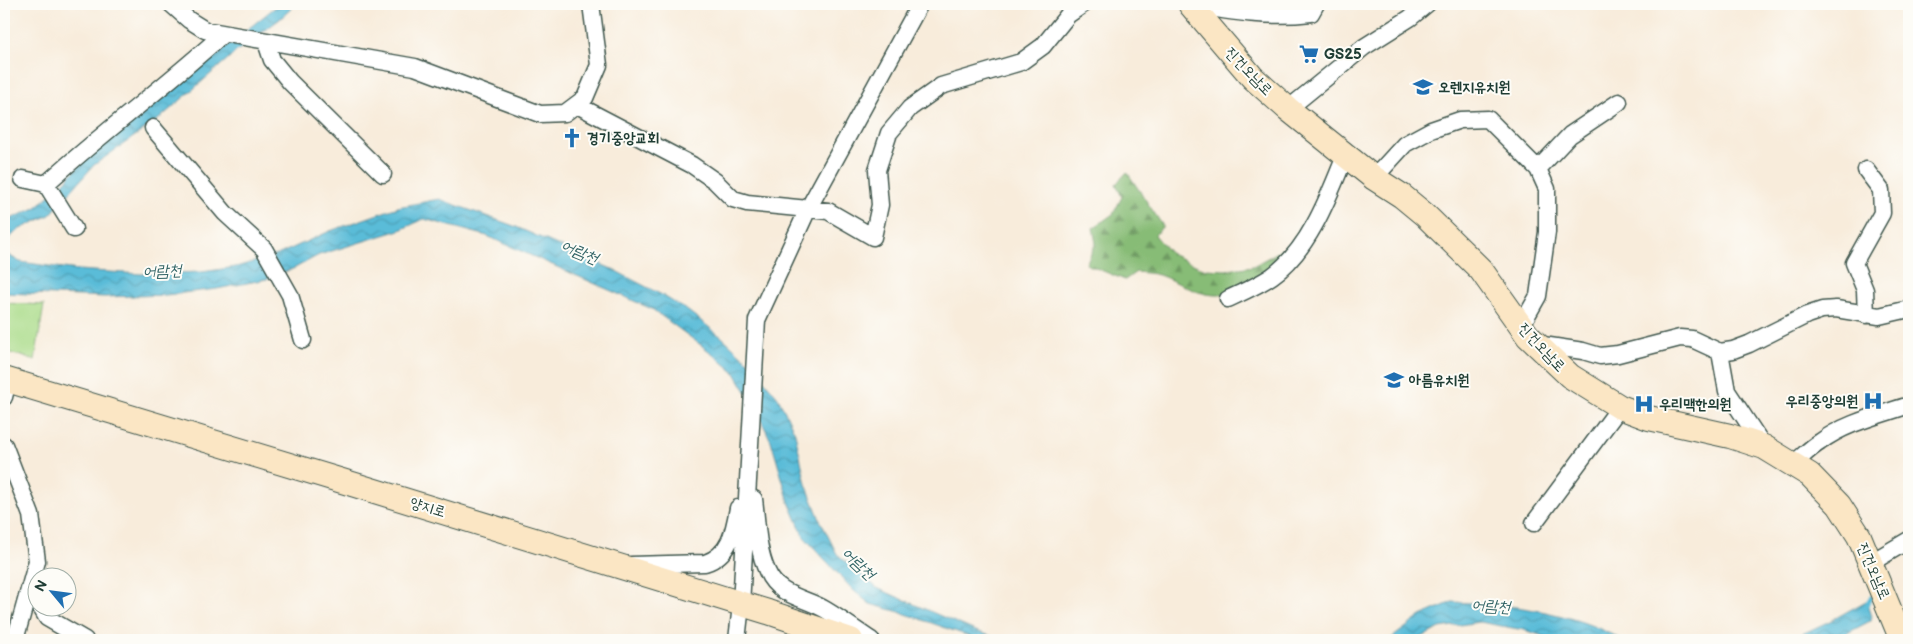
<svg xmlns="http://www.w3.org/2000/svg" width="1913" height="644" viewBox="0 0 1913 644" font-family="'Balsamiq Sans','Poor Story',sans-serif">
  <defs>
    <pattern id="forest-firs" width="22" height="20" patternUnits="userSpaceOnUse" patternTransform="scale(1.25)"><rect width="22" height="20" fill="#87bc76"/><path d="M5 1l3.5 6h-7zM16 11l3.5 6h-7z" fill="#6e9a62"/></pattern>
    <pattern id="water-waves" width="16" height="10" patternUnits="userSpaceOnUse" patternTransform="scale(1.25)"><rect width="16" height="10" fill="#5abcd8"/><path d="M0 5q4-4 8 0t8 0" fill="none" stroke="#4a9ab0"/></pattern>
  </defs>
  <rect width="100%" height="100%" fill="#fdfcf7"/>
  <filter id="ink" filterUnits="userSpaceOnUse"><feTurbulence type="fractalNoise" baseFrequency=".02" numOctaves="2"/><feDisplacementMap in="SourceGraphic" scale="10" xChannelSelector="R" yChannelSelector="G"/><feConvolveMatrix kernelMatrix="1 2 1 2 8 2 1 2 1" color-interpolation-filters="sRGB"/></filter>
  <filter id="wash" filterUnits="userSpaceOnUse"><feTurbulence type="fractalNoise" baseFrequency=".0096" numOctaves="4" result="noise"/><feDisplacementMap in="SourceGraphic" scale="20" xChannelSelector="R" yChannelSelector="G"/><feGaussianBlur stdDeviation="1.12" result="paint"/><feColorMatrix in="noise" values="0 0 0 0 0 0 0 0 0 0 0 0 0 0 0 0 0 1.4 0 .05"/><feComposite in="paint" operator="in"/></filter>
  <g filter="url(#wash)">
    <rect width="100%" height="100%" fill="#f8ecdb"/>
    <path fill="#aadc8a" stroke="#648c5f" d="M4,303l40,2 -9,55 -31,-9z"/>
    <path fill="url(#forest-firs)" stroke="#537c55" d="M1127,172l36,54 -8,9 16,19 33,15 22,1 27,-4 32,-18c-10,19 -48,48 -71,47 -19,-1 -38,-14 -55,-20 -7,-2 -15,-2 -23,-3l-11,8 -39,-16 10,-21 -3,-15 20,-14 9,-17 -6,-13z"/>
    <path fill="url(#water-waves)" stroke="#3c7c86" d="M279,4h17l-16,15 -43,32 -78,68 -65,46 -44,50 -32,15 -14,14v-22l31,-14 26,-22 20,-23z
      M439,199l75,27 98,43 50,26 26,16 35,27 26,24 29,35 17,36 11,51 15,38 16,32 40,34 96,42 30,10h-23l-77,-27 -33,-9 -16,-13 -50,-54 -15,-35 -18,-61 -18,-38 -18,-30 -22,-19 -61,-45 -165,-73 -63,-17 -24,11 -81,25 -24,13 -28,11 -50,10 -51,6 -61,2 -101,-4v-41l16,10 58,8 63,4 61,-2 34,-5 41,-12 53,-24 68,-24z
      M1866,601l6,19 -38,20h-45l43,-20z
      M1452,602c57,2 120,9 170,38h-66l-32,-10 -45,-8 -39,6 -24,12h-27l32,-24z"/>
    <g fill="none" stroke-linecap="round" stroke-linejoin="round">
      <path stroke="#5abcd8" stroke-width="5" d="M1863,610l8,-12"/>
    </g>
  </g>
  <g filter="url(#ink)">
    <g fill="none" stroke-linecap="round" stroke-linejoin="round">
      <defs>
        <path id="street" d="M171,4l18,16 16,10 210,37 125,47 25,-1 20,-15 14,-33 -8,-61
          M1192,5c40,7 78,13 119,8l5,-9
          M266,42l6,18 18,22 93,92
          M577,105l115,60 23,16 18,18 14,4 81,8 45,26 7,-32 -3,-35 12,-37 21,-25 31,-22 80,-24 22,-16 25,-31 16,-11
          M1288,109l76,-62 46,-29 17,-14
          M153,128l72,85 39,36 26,46 13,45
          M1538,169l32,-34 49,-33
          M1866,170l15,20 1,23 -28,50 11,27 1,25
          M1374,178l31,-34 26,-14 29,-10 28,-1 50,50 9,20v43l-9,64 -17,30
          M23,179l23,5c57,-52 120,-98 177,-150
          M46,184l28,45
          M1228,299c15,-7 31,-14 44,-23 37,-26 57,-80 73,-120
          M1536,344l47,7 17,5 18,-2 62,-16 12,1 28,13 13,-2 16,-6 58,-29 15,-5 14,-1 43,7 30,-7
          M1720,352l7,39 37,56
          M4,377l4,4 -4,16
          M4,445l27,70 6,46 -22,79
          M1793,464c9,-7 17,-16 27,-22 25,-19 60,-27 89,-37
          M754,499c3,23 3,50 13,72 11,26 38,26 59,39 15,9 30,20 45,30
          M1534,523l86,-116
          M1872,562l37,-22
          M631,565l74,-2c25,-8 29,-32 33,-55
          M40,606l7,12 38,22
          M737,640l4,-35 16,-285 51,-111 112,-205"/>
        <path id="secondary" d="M1190,4l63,74 35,31 86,69 28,18 23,19 56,55 47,66 42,40 50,31 29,11 81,18 34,11 46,28 29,30 20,31 43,104
          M4,379l348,105 416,128 83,28"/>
      </defs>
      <use href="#street" stroke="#40574d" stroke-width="19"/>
      <use href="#secondary" stroke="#40574d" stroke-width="26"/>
      <use href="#street" stroke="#fff" stroke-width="16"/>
      <use href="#secondary" stroke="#fbe6c4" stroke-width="24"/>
    </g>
  </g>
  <defs>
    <symbol id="supermarket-bare" viewBox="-9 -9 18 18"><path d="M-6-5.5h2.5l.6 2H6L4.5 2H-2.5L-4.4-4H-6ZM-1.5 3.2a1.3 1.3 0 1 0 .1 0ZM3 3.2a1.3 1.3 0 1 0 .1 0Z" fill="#1f6fb2" stroke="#fdfcf7" stroke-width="2.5" paint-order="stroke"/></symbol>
    <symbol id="school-bare" viewBox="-9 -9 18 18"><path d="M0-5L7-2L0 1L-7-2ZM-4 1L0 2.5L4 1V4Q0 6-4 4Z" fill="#1f6fb2" stroke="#fdfcf7" stroke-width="2.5" paint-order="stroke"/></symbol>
    <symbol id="church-bare" viewBox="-9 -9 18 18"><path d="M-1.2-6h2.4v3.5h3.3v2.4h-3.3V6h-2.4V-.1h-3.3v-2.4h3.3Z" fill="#1f6fb2" stroke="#fdfcf7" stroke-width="2.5" paint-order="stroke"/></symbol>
    <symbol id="hospital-bare" viewBox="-9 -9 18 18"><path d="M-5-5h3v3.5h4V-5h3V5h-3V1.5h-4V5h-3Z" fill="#1f6fb2" stroke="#fdfcf7" stroke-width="2.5" paint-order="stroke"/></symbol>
  </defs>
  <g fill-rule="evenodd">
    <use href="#supermarket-bare" x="1295" y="40" width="28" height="28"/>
    <use href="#school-bare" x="1409" y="73" width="28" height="28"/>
    <use href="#church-bare" x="558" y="124" width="28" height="28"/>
    <use href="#school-bare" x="1380" y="366" width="28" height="28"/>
    <use href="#hospital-bare" x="1859" y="387" width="28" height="28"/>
    <use href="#hospital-bare" x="1630" y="390" width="28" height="28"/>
  </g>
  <g text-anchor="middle" stroke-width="4" stroke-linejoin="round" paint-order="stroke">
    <g font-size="15" font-weight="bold" fill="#1f3d34" stroke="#fdfcf7" text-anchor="start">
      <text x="1324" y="59">GS25</text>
      <text x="1438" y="92">오렌지유치원</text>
      <text x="587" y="143">경기중앙교회</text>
      <text x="1409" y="385">아름유치원</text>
      <text x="1858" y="406" text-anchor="end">우리중앙의원</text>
      <text x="1659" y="409">우리맥한의원</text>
    </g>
    <g font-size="15" fill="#1f3d34" stroke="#fdfcf7">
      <text transform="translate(1249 71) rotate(46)" y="5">진건오남로</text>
      <text transform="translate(1542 347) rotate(47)" y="5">진건오남로</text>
      <text transform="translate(428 507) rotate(17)" y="5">양지로</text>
      <text transform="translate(1874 571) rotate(67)" y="5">진건오남로</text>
    </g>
    <g font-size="16" font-style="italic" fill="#316365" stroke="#fdfcf7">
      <text transform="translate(580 251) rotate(23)" y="6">어람천</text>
      <text transform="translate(162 270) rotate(-2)" y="6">어람천</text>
      <text transform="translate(859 563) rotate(43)" y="6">어람천</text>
      <text transform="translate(1491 605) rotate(4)" y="6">어람천</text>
    </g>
  </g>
  <rect width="1913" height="644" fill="none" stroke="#fdfcf7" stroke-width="20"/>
  <g transform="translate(52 592) rotate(299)"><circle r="24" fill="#fdfcf7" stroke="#a4b0a9"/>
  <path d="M0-4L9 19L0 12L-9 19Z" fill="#1f6fb2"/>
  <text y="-8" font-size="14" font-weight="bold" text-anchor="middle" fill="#1f3d34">N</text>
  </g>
</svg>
